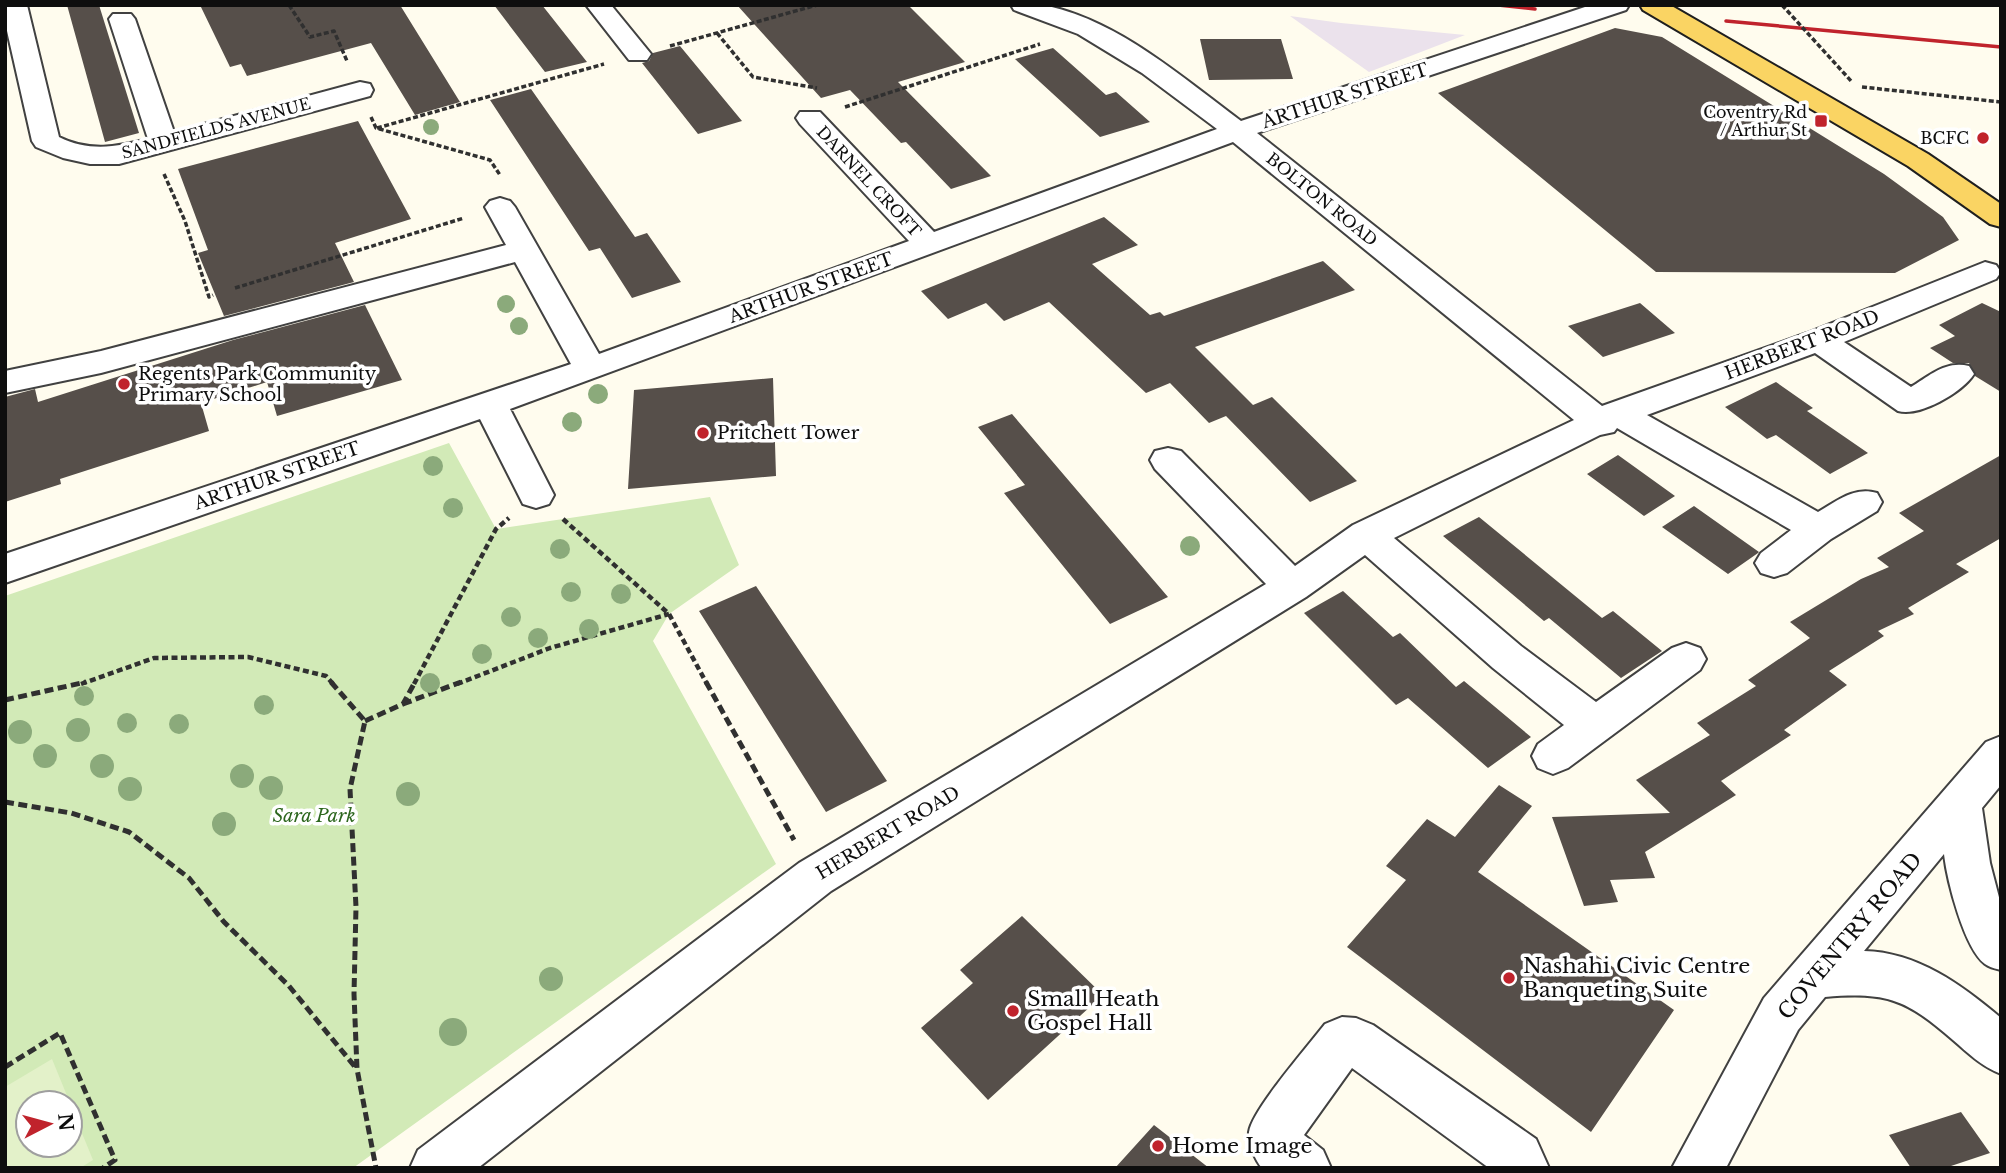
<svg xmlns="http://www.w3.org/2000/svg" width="2006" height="1173" viewBox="0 0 2006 1173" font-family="'Libre Baskerville',serif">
  <rect width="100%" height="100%" fill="#fffcee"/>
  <path fill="#ebe2ec" d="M1290,16l51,7 124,12 -96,37z"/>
  <path fill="#d2eab7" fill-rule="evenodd" d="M449,443l47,86 214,-32 29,68 -70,49 -16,27 123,223 -423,304h-348v-572zM28,1103h42v42h-42z"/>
  <path fill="#e3f1c9" d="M52,1059l18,44h-42v42h42v-41l23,56 -13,8h-75v-81z"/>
  <path fill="#564f4a" d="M67,5h32l40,128 -34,9z
    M200,5h200l60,97 -45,13 -44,-72 -124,33 -6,-12 -11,3z
    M494,5h48l45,57 -42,10z
    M737,5h171l57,57 -67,20 93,94 -40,13 -45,-47 -5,1 -51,-53 -29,8z
    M1615,28l47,9 222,137 59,43 16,23 -64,33 -239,-1 -218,-179z
    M1200,39h81l12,40 -84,1z
    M680,46l62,75 -44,13 -56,-71 7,-2 4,-8z
    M1053,48l53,47 10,-3 34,30 -50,15 -85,-78z
    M531,89l104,148 12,-4 34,49 -49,16 -32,-50 -11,3 -99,-151z
    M358,121l53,98 -76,24 19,39 -130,34 -26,-63 10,-3 -30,-81z
    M1104,217l34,28 -46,19 58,51 10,-3 4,4 159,-55 32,29 -160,57 58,58 19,-8 85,84 -47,21 -84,-86 -17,7 -39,-40 -24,10 -97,-91 -45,19 -18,-18 -38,16 -27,-28z
    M1640,303l35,30 -72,24 -35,-31z
    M1982,303l19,9v80l-26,-16 -6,-13h-16l-23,-15 25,-12 -16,-11z
    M365,305l37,75 -125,36 -10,-34 -66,21 8,28 -149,48 1,5 -56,18v-105l30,-8 3,13 195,-62z
    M773,378l3,98 -148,13 6,-99z
    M1776,382l37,26 -6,3 61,42 -38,21 -54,-39 -9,4 -42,-32z
    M1012,414l156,183 -58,27 -106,-131 21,-8 -47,-58z
    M1618,455l57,41 -31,20 -57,-42z
    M2001,455v83l-45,26 13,8 -61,36 6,6 -36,17 6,5 -55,35 18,14 -63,45 7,5 -70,46 15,14 -91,57 10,26 -45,2 8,22 -34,4 -32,-89 118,-4 -34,-33 74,-45 -13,-12 59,-37 -8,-6 62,-42 -20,-16 71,-43 28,-12 -12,-9 47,-27 -25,-18z
    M1694,506l65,46 -1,1 -30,21 -66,-47z
    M1479,517l123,101 11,-7 49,40 -41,27 -72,-60 -5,3 -101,-85z
    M756,586l131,195 -61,31 -127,-201z
    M1343,591l50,46 7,-4 56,54 8,-6 67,56 -43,31 -80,-70 -12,7 -92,-92z
    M1499,785l33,21 -54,66 196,138 -83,122 -244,-185 59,-67 -20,-14 41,-47 28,18z
    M1022,916l81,79 -115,105 -67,-72 52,-45 -13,-13z
    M1961,1112l29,41 -45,15h-34l-22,-33z
    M1154,1125l55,43h-94z"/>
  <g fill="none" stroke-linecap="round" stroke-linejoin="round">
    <defs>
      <path id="minor" d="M5,5h22l32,132c30,15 58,10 89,2l-39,-120 4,-5h18l4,5 39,113 186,-50 10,2 3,6 -3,6 -251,68h-29l-27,-6 -27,-11 -4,-6 -27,-119z
        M586,5h25l40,49 -4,6h-18z
        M1011,5c11,0 26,-2 37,1 72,16 135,72 193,115l350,-116h38l-3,5 -369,123 345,273 205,-73 178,-71 11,3 5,7 -5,7 -152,63 67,45c18,-11 35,-27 58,-21l5,8c-12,19 -55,43 -76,37l-83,-58 -168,62 171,97c19,-11 36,-26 59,-19l5,9 -5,9 -46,28 -44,34 -13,4 -13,-4 -6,-10 6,-10 30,-23 -174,-102 -3,4 -14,3 -206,103 127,108 75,56 76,-54 14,-5 14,5 6,11 -6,11 -132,98 -15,6 -15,-6 -6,-12 6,-12 26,-19 -71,-57 -128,-113 -59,42 -475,294 -353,277h-68l8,-18 381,-287 467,-279 -111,-115 -5,-9 5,-9 13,-3 13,3 114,115 58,-41 221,-105 -341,-278 -723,267 44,86 -5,9 -13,4 -13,-4 -43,-85 -475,164v-29l566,-190 -56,-102 -414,111 -96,20v-22l96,-20 405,-106 -21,-38 5,-6 10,-3 10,3 5,6 84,147 310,-113 -109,-117 -4,-6 4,-6h20l114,120 283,-103 -75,-56 -64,-39 -64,-24z
        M2001,736v49l-19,23 8,55 11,42v65c-5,-1 -12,-3 -16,-6 -21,-16 -38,-84 -41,-110l-80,97c53,1 98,34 137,67v56c-20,-8 -33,-21 -48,-34 -47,-41 -66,-48 -128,-43l-27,33 -72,138h-54l92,-170 222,-256z
        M1342,1017l14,1 17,7 163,114 13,29h-60l-137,-100 -48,67 19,15 8,18h-69c-7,-8 -14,-25 -13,-36 3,-22 59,-86 76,-108z"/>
      <path id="major" d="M1640,5h30l258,149 73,50v23l-11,-3 -82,-58 -265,-156z"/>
    </defs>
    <use href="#minor" stroke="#414141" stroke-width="4"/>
    <use href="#major" stroke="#1f1f1f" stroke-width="4"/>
    <path stroke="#303030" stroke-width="3.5" stroke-dasharray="5 2.5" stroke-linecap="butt" d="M289,5l21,32 24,-6 13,30
      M717,33l36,44 64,11
      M670,46l147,-41
      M1862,87l139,15
      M845,107l195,-63
      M371,117l5,11 114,32 10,15
      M377,128l227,-64
      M164,174l21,47 24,76 4,-2
      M235,288l229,-70"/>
    <path stroke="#303030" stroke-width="4.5" stroke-dasharray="6 3.5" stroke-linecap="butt" d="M563,519l106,95 38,70
      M81,684l73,-26 94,-1 78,19 7,8
      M414,684l82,-155 13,-11
      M457,684l93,-36 119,-34"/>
    <path stroke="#303030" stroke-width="5" stroke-dasharray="9 4.5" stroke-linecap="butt" d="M331,682l34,39 -15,68 6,118 -2,87 3,75 19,99
      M706,682l88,158
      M5,700l81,-18
      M403,704l58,-22
      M365,721l38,-17 12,-22
      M5,802l66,11 58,19 60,46 35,44 65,64 67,82
      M5,1067l55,-34 55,127 -12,8"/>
    <use href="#minor" fill="#fff" fill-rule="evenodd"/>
    <use href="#major" fill="#fad463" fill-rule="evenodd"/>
    <path stroke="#c0232c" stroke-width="3.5" d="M1498,5l37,4
      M1726,21l275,26"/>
    <path stroke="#303030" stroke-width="3.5" stroke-dasharray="5 2.5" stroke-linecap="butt" d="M1782,5l70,77"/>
  </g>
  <g fill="#8baa7b">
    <circle cx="431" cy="127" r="8"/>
    <circle cx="506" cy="304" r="9"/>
    <circle cx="519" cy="326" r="9"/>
    <circle cx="598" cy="394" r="10"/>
    <circle cx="572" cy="422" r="10"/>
    <circle cx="433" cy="466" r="10"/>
    <circle cx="453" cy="508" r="10"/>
    <circle cx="1190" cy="546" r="10"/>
    <circle cx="560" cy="549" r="10"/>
    <circle cx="571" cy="592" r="10"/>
    <circle cx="621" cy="594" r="10"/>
    <circle cx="511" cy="617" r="10"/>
    <circle cx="589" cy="629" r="10"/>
    <circle cx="538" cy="638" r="10"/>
    <circle cx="482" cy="654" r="10"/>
    <circle cx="430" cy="683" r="10"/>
    <circle cx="84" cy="696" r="10"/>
    <circle cx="264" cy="705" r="10"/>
    <circle cx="127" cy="723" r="10"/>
    <circle cx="179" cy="724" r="10"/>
    <circle cx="78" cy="730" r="12"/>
    <circle cx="20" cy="732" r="12"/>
    <circle cx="45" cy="756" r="12"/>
    <circle cx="102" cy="766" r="12"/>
    <circle cx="242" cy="776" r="12"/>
    <circle cx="271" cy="788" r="12"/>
    <circle cx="130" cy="789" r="12"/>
    <circle cx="408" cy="794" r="12"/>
    <circle cx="224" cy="824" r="12"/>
    <circle cx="551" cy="979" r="12"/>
    <circle cx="453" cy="1032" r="14"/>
  </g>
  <g fill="#c0232c" stroke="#fff" stroke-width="2.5">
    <rect x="1814" y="114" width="14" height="14" rx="3.5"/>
    <circle cx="1983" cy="138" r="7"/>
    <circle cx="124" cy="384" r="7"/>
    <circle cx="703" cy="433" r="7"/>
    <circle cx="1509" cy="978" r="7"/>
    <circle cx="1013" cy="1011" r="7"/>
    <circle cx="1158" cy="1146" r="7"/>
  </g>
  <g text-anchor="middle" stroke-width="7" stroke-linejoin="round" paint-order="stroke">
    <g font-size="16" fill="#0e0e0e" stroke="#fff" text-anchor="end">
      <text x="1807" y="118">Coventry Rd<tspan x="1807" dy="18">/ Arthur St</tspan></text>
      <text x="1969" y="144">BCFC</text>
    </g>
    <g font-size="16" fill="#0e0e0e" stroke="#fff">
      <text transform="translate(216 128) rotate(-15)" y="6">SANDFIELDS AVENUE</text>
      <text transform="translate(869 181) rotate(47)" y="6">DARNEL CROFT</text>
      <text transform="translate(1322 199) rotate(39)" y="6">BOLTON ROAD</text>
    </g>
    <g font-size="18" fill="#0e0e0e" stroke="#fff">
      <text transform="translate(1345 96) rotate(-18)" y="6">ARTHUR STREET</text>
      <text transform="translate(811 288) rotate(-20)" y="6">ARTHUR STREET</text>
      <text transform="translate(1802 345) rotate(-21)" y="6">HERBERT ROAD</text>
      <text transform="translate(277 476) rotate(-19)" y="6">ARTHUR STREET</text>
      <text transform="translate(888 833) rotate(-31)" y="6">HERBERT ROAD</text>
    </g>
    <g font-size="18" fill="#0e0e0e" stroke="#fff" text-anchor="start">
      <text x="138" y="380">Regents Park Community<tspan x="138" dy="21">Primary School</tspan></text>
      <text x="717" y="439">Pritchett Tower</text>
    </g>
    <g font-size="18" font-style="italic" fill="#2c661d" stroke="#fff">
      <text x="314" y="822">Sara Park</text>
    </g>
    <g font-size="21" fill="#0e0e0e" stroke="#fff">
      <text transform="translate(1850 936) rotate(-50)" y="7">COVENTRY ROAD</text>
    </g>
    <g font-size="21" fill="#0e0e0e" stroke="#fff" text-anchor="start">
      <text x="1523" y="973">Nashahi Civic Centre<tspan x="1523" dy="24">Banqueting Suite</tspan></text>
      <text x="1027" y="1006">Small Heath<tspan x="1027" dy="24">Gospel Hall</tspan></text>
      <text x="1172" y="1153">Home Image</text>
    </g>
  </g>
  <rect width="2006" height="1173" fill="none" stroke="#0e0e0e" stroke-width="14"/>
  <g transform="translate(49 1124) rotate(84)"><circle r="33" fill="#ffffff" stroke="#9f9f9f" stroke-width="2"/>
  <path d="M0-5L12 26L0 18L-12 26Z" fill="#c0232c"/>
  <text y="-10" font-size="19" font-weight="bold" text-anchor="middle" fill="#0e0e0e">N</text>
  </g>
</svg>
